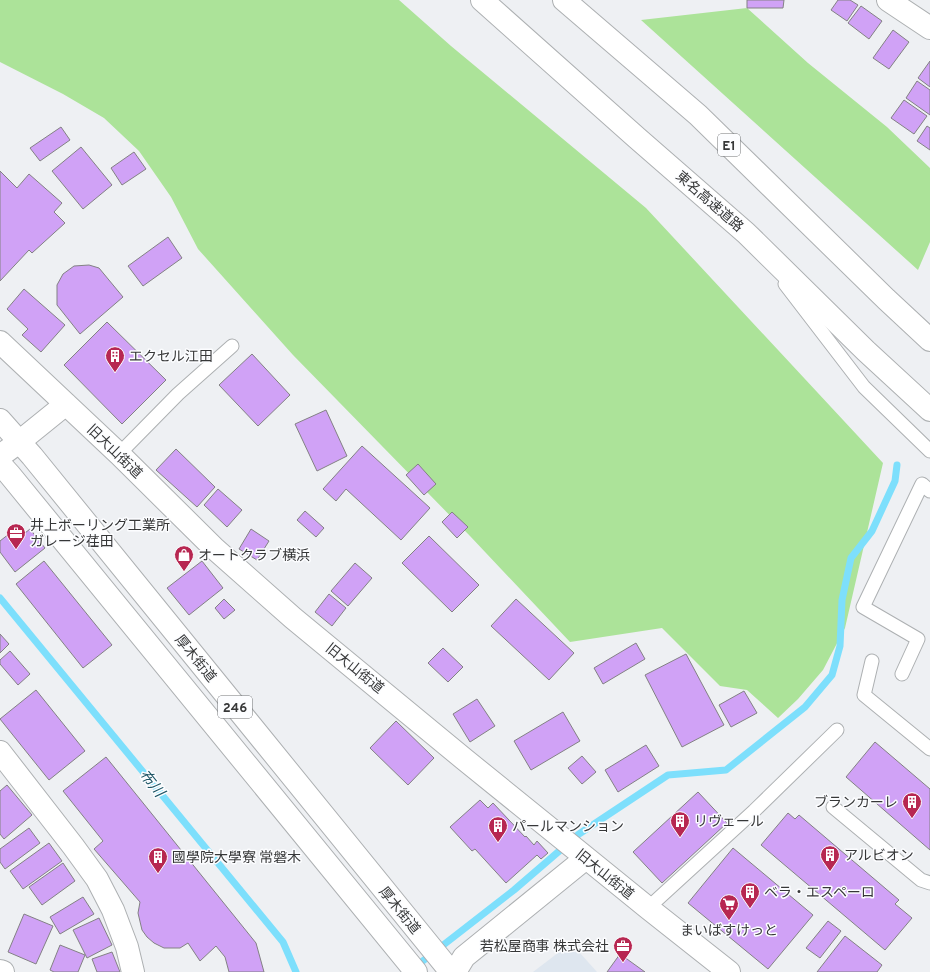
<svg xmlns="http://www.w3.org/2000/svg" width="930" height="972" viewBox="0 0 930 972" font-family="Overpass,'Noto Sans JP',sans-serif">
  <rect width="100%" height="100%" fill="#eef0f3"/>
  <path fill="#dee6ef" d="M571,943l26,29h-64z"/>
  <path fill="#ace399" d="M0,0h399l52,46 195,162 237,255 -38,165 -22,42 -25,29 -20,19 -31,-28 -27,-4 -58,-58 -92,14 -100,-106 -177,-181 -95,-106 -27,-52 -32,-46 -35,-33 -41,-24 -63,-32z
    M747,8l61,55 79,64 43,41v74l-12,28 -277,-250z"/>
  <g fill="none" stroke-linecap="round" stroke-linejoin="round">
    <path stroke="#7ddffc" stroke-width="7" d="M0,598l283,344 13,30
      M415,967l99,-77 65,-56 89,-59 58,-5 79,-63 27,-32 8,-29 2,-46 9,-42 21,-27 23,-50 2,-16"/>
  </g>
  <path fill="#d0a2f6" stroke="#838184" d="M747,0h37l-1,8h-36z
    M838,0h12l8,5 -11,16 -16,-11z
    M861,6l21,15 -13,18 -21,-16z
    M893,30l16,12 -20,27 -16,-11z
    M930,61v26l-12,-9z
    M917,81l13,9v25l-24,-17z
    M904,100l23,16 -13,18 -23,-16z
    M927,126l3,2v22l-13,-9z
    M61,127l9,13 -30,21 -10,-13z
    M81,147l31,38 -29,24 -31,-38z
    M134,152l12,17 -24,16 -11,-17z
    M0,171l17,17 12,-14 33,29 -8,9 11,11 -33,30 -3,-3 -29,31z
    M168,237l14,21 -39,28 -15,-20z
    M89,265l10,3 24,29 -43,37 -23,-29v-20l6,-11 11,-8z
    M24,289l41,36 -24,27 -19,-17 6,-6 -21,-20z
    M107,322l59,58 -44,44 -58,-59z
    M252,354l38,41 -32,31 -39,-41z
    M326,410l21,46 -30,15 -22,-47z
    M362,446l68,62 -29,32 -55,-51 -10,12 -13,-12z
    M176,449l39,38 -18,20 -41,-37z
    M418,464l18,20 -12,11 -18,-20z
    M218,489l24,21 -15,17 -23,-22z
    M305,511l19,17 -8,9 -19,-17z
    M452,512l16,15 -11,11 -15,-16z
    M30,529l15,19 -30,24 -15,-20v-11l14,-11 6,7z
    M251,529l18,12 -12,19 -18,-11z
    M429,536l50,49 -27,27 -50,-49z
    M44,561l68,84 -29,23 -67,-84z
    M202,561l21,27 -34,27 -22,-27z
    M355,563l17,15 -24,28 -17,-15z
    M329,594l17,14 -14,18 -17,-14z
    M224,599l11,11 -11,9 -9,-11z
    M516,599l58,54 -25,27 -58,-54z
    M0,634l9,10 -9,9z
    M636,643l9,16 -42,25 -9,-16z
    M443,648l20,19 -15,15 -20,-19z
    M10,651l20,23 -12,11 -18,-21v-4z
    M686,654l38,71 -42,22 -37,-72z
    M36,690l49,61 -36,29 -49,-61z
    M744,691l13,22 -26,14 -12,-22z
    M477,699l18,27 -25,16 -17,-28z
    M563,712l17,29 -49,29 -17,-29z
    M396,721l38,37 -26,27 -38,-37z
    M875,742l55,47v61l-84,-73z
    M646,745l13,21 -41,26 -13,-22z
    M582,756l14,16 -14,12 -14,-16z
    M106,757l150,186 8,29h-35l-4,-15 -9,-11 -16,15 -12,-18 -8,5h-16l-10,-5 -7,-6 -5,-7 -4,-17 2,-11 -46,-53 9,-8 -40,-50z
    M7,785l25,30 -28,24 -4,-5v-43z
    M698,792l29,31 -65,60 -29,-31z
    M480,800l8,8 5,-5 32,34 1,-1 8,9 3,-4 11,12 -7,6 -4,-4 -31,28 -31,-34 -3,2 -22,-24z
    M788,813l7,6 4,-4 100,85 -4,4 17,14 -27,32 -124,-105z
    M29,828l11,15 -35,26 -5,-7v-13z
    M49,843l13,18 -39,28 -13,-18z
    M733,848l80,67 -45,54 -80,-66z
    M63,863l12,18 -33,24 -13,-18z
    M83,897l11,17 -34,20 -10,-17z
    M24,914l29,12 -17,38 -28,-12z
    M99,918l13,27 -25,13 -14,-28z
    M828,921l13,10 -21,27 -14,-10z
    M845,936l37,29 -5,7h-60z
    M60,945l25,10 -7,17h-24l-4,-2z
    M112,952l8,20h-23l-5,-13z
    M620,954l25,18h-38z"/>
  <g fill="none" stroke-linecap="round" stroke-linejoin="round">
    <defs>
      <path id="service" d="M785,284l79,103 66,64
        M119,454l59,-60 54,-48
        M872,661l-8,34 66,54
        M902,674l16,-35 -55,-32 59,-123 8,7
        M833,807l88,73 9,3
        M648,908l106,-97 83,-81"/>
      <path id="minor" d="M888,0l42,28
        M0,342l119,112 96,95 78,69 171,141 115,93 69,56 81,64
        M19,442l47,-38
        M0,752l73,94 24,33 16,31 14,37 6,25
        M0,971l3,1
        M455,972l9,-15 122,-99"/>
      <path id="tertiary" d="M0,456l19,-14"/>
      <path id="trunk" d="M0,420l32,36 419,516
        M0,464l10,11 406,497"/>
      <path id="motorway" d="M482,0l155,138 109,95 120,118 64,59
        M564,0l134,115 188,184 44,41"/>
    </defs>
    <use href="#service" stroke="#adb0b2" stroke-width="15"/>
    <use href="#minor" stroke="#adb0b2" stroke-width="24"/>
    <use href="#tertiary" stroke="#adb0b2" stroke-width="24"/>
    <use href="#trunk" stroke="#adb0b2" stroke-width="24"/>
    <use href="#motorway" stroke="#adb0b2" stroke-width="24"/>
    <use href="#service" stroke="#fff" stroke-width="13"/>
    <use href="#minor" stroke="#fff" stroke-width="22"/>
    <use href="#tertiary" stroke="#fff" stroke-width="22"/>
    <use href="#trunk" stroke="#fff" stroke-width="22"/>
    <use href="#motorway" stroke="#fff" stroke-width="22"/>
  </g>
  <defs>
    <symbol id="building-pin" viewBox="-11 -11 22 30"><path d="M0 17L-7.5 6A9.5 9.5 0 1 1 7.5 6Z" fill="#b72751" stroke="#fcfdff"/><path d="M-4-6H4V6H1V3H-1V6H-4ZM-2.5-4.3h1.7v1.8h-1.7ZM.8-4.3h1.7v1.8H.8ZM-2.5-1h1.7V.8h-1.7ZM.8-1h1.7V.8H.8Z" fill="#fff"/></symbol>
    <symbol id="office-pin" viewBox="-11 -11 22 30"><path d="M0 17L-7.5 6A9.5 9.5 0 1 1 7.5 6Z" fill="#b72751" stroke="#fcfdff"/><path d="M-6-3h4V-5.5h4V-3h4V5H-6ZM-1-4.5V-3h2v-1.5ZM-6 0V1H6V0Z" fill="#fff"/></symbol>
    <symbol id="shop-pin" viewBox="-11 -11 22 30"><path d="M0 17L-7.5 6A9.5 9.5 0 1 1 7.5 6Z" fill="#b72751" stroke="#fcfdff"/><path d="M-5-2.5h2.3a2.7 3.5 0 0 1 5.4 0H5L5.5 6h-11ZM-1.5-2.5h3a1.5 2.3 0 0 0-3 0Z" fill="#fff"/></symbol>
    <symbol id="supermarket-pin" viewBox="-11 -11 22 30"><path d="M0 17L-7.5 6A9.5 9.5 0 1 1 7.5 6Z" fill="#b72751" stroke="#fcfdff"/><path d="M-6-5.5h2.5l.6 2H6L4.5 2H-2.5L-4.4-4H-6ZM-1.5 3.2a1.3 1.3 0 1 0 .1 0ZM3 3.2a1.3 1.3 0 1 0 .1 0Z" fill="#fff"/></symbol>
  </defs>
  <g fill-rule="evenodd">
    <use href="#building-pin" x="104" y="345" width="22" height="30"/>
    <use href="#office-pin" x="5" y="522" width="22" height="30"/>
    <use href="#shop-pin" x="173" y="544" width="22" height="30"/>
    <use href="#building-pin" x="901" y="791" width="22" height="30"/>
    <use href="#building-pin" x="669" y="810" width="22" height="30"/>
    <use href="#building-pin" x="487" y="815" width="22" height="30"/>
    <use href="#building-pin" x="819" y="844" width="22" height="30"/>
    <use href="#building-pin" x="147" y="846" width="22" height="30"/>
    <use href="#building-pin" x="739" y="881" width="22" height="30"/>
    <use href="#supermarket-pin" x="718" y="893" width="22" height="30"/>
    <use href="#office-pin" x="612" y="935" width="22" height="30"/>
  </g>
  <g text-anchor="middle" stroke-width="3" stroke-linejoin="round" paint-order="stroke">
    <g fill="#fcfdff" stroke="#717274" stroke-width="1">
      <rect x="718" y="134" width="22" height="22" rx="3"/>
      <rect x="218" y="696" width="34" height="22" rx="3"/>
    </g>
    <g font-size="13" font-weight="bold" fill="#363738">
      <text x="729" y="150">E1</text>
      <text x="235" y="712">246</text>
    </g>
    <g font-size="14" fill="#363738" stroke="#fcfdff">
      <text transform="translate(710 201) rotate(41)" y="5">東名高速道路</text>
      <text transform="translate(115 451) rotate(44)" y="5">旧大山街道</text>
      <text transform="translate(196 658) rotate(51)" y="5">厚木街道</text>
      <text transform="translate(355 668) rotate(39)" y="5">旧大山街道</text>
      <text transform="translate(605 874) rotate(39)" y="5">旧大山街道</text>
      <text transform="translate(400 910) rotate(51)" y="5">厚木街道</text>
    </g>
    <g font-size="14" fill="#363738" stroke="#fcfdff" text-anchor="start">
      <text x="129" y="361">エクセル江田</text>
      <text x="30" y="530">井上ボーリング工業所<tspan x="30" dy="16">ガレージ荏田</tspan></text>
      <text x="198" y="560">オートクラブ横浜</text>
      <text x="898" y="807" text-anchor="end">ブランカーレ</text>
      <text x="694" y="826">リヴェール</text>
      <text x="512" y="831">パールマンション</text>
      <text x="844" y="860">アルビオン</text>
      <text x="172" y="862">國學院大學寮 常磐木</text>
      <text x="764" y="897">ベラ・エスペーロ</text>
      <text x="729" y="935" text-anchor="middle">まいばすけっと</text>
      <text x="609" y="951" text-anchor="end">若松屋商事 株式会社</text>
    </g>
    <g font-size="15" font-style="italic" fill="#1e5565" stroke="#fcfdff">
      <text transform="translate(152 783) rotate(51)" y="5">布川</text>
    </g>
  </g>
</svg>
